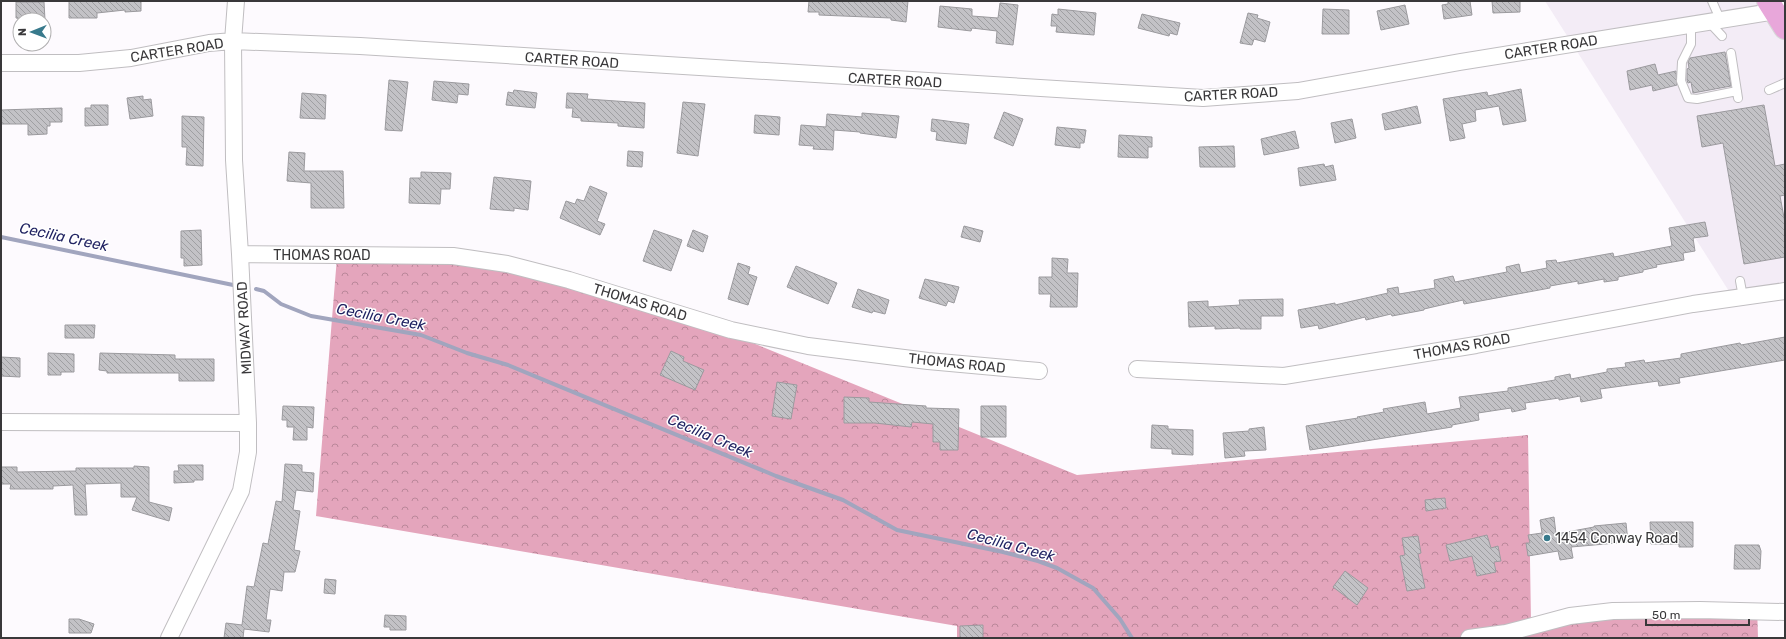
<svg xmlns="http://www.w3.org/2000/svg" width="1786" height="639" viewBox="0 0 1786 639" font-family="Rubik,sans-serif">
  <defs>
    <pattern id="forest-crowns" width="20" height="18" patternUnits="userSpaceOnUse"><rect width="20" height="18" fill="#e4a5bc"/><path d="M2 6a3 3 0 1 1 6 0M12 15a3 3 0 1 1 6 0" fill="none" stroke="#ba879a"/></pattern>
    <pattern id="building-back-hatch" width="6" height="6" patternUnits="userSpaceOnUse"><rect width="6" height="6" fill="#c3c2c6"/><path d="M-1 5l2 2M0 0l6 6M5-1l2 2" fill="none" stroke="#9f9fa2"/></pattern>
  </defs>
  <rect width="100%" height="100%" fill="#fdfafe"/>
  <path fill="#f3ecf6" d="M1545,1h240v286l-53,9z"/>
  <path fill="url(#forest-crowns)" d="M337,257l161,3 169,48 410,167 451,-40 3,187 226,-17 1,33h-801v-12l-641,-110z"/>
  <g fill="none" stroke-linecap="round" stroke-linejoin="round">
    <path stroke="#a1a5be" stroke-width="4" d="M1,237l237,49
      M256,289l8,2 17,13 30,12 110,19 46,18 41,12 268,111 67,24 54,30 106,22 35,9 19,7 36,20 27,31 12,19"/>
  </g>
  <path fill="url(#building-back-hatch)" stroke="#9b9a9e" d="M69,1h72v10l-16,1v-2l-28,3v5h-28z
    M809,1h99l-2,21 -15,-2v-2l-72,-3v-3h-11z
    M1448,1h22l2,14 -28,4 -2,-14 6,-1z
    M1492,1h28v11l-27,1z
    M16,2h28l1,18h-22v-1l-7,-1z
    M1000,3l18,2 -5,40 -17,-2 1,-12 -25,-3 -1,3 -33,-4 2,-21 32,3v7l26,2z
    M1405,5l4,19 -28,6 -4,-19z
    M1058,9l38,4 -2,22 -38,-3 1,-6h-6l1,-12 6,1z
    M1323,9l26,1v24h-27z
    M1248,13l10,2 -1,3 13,4 -5,20 -11,-3 -2,6 -12,-2z
    M1142,14l38,9 -3,12 -7,-2 -1,3 -31,-8z
    M1725,52l6,34 -38,7 -2,-11 -3,1 -1,-3v-11l2,-1 -1,-6 2,-4z
    M1655,64l3,11 18,-4 1,14 -24,6 -1,-6 -22,5 -3,-19z
    M389,80l19,2 -6,49 -17,-1z
    M434,81l35,3 -1,11 -10,-1 -1,9 -25,-3z
    M1521,89l5,32 -23,4 -4,-19 -24,4 1,11 -14,3 3,14 -15,3 -7,-42 44,-7 1,4z
    M514,90l23,3 -2,15 -29,-3 2,-13 5,1z
    M302,93l24,2 -1,24 -25,-1z
    M567,93l21,1 -1,5 58,4 -1,25 -26,-2v-3l-37,-2v-3l-9,-1 1,-9h-7z
    M143,96v4l8,-1 2,17 -23,3 -3,-21z
    M683,102l22,2 -7,52 -21,-3z
    M91,105h17v20l-23,1v-18h6z
    M1764,105l11,61 10,-2v31l-5,1 5,27v34l-41,7 -21,-121 -21,4 -5,-31z
    M1417,106l4,17 -36,7 -3,-16z
    M62,108v14h-12v4h-3v8l-19,1v-11h-27v-14z
    M1004,112l19,7 -10,27 -19,-8z
    M862,113l37,3 -3,22 -36,-5v-1l-26,-2 -1,20 -20,-1 1,-3 -15,-1 2,-20 25,2 1,-13 35,3z
    M755,115l25,2 -1,18 -25,-2z
    M182,116l22,1 -1,49 -17,-1 1,-18h-5z
    M932,119l37,5 -3,20 -30,-4 1,-8 -6,-1z
    M1352,119l4,19 -21,5 -4,-20z
    M1057,127l29,3 -2,13h-4v5l-25,-3z
    M1295,131l4,17 -35,7 -3,-16z
    M1119,135l33,2v10h-4v11l-30,-1z
    M1234,146l1,21h-35l-1,-20z
    M628,151l15,1 -1,15 -15,-1z
    M289,152l16,1 -1,18h39l1,37h-33v-25l-24,-2z
    M1324,164l1,3 8,-2 3,15 -36,6 -2,-18z
    M421,172l30,1 -1,16h-9l-1,15 -31,-1 1,-25h11z
    M494,177l37,4 -3,29 -14,-2v3l-24,-2z
    M590,186l17,7 -10,28 8,3 -5,11 -40,-17 6,-17 9,3 2,-5 7,2z
    M1705,222l3,14 -15,2 2,13 -12,2 1,7 -28,5 1,2 -14,3v2l-25,5v3l-14,2v-3l-26,5v-3l-28,5v2l-86,16 -1,-4 -39,9v1l-32,6 -1,-2 -25,6 -1,-3 -46,12 -1,-4 -17,3 -3,-18 37,-7v2l53,-12 -1,-4 11,-2 1,7 36,-6 -1,-8 19,-4 2,6 52,-10 -1,-5 13,-3 2,9 26,-5 -1,-7 10,-1 1,3 56,-10 1,4 58,-11 -3,-18z
    M964,226l19,5 -3,11 -19,-5z
    M201,230l1,35 -18,1v-8h-3v-27z
    M654,230l28,10 -11,31 -28,-10z
    M693,230l15,6 -5,16 -16,-6z
    M1052,258l16,1 -1,14h11l-1,34h-27l1,-13h-12v-17h13z
    M738,263l12,4 -2,7 9,3 -9,28 -20,-6z
    M796,266l41,17 -9,21 -41,-17z
    M925,279l34,8 -5,16 -6,-2 -2,5 -27,-8z
    M858,289l31,11 -4,14 -12,-3 -1,2 -20,-6z
    M1283,299v17h-22v13h-21v-1l-25,1v-3l-26,1 -1,-25 20,-1v6l32,-2 -1,-5z
    M65,325h30l-1,13h-29z
    M1785,337v23l-106,18 1,5 -21,3 -1,-5 -58,8 2,9 -21,4 -1,-6 -21,4v-2l-34,5 1,6 -14,3 -1,-4 -33,5 1,7 -27,5v2l-142,23 -4,-24 52,-8 -1,-1 27,-5 -1,-3 42,-7 2,12 34,-6 -2,-11 49,-6v-3l47,-8v-3l15,-3 1,5 36,-7v-3l19,-2 -1,-4 19,-3 1,3 36,-5v-4l59,-11 1,2z
    M671,351l13,6 -1,4 21,9 -9,20 -35,-15z
    M48,353l26,1v18h-13v3h-13z
    M100,353l75,2v4h39v22h-35v-8h-72v-2l-8,-1z
    M1,357l19,1v19l-19,-1z
    M777,382l20,3 -6,34 -19,-3z
    M844,397l25,1v4l57,4v2l33,1 -1,41h-18v-8h-7v-18l-21,-2 -1,5 -36,-4h-31z
    M283,406l31,1 -1,21 -6,-1v13h-14l1,-13h-7v-7h-5z
    M981,406h25v31h-25z
    M1152,425l16,1v3l25,1v25l-21,-1v-5l-21,-1z
    M1264,427l2,23 -22,1 1,5 -20,2 -2,-25 26,-2v-2z
    M285,464l17,1v7l12,1 -1,19 -17,-2 -3,20 7,1 -6,39 6,1 -5,21h-11l-2,19 -12,-2 -4,31h5l-2,12 -25,-3 -1,9h-19l2,-15 16,2 5,-39 7,1 9,-44 5,1 8,-43 6,1z
    M178,465h25v15h-9v2l-20,1v-12h5z
    M134,466l15,1v35l23,6 -3,13 -37,-11 5,-13h-16v-14l-36,1 2,31h-12l-2,-30 -20,1v3h-43l1,-5h-10v-17h16v5l59,-1v-3h58z
    M1445,498l1,10 -20,3 -1,-11z
    M1554,517l2,17 38,-7v-1l32,-3 2,19 -57,5 2,11 -13,2 -2,-9 -30,5 -2,-13h4l-2,-8 14,-2 -2,-13z
    M1650,522h43v25h-14v-3h-28z
    M1487,535l4,13 7,-2 3,15 -7,1 2,10 -19,4 -5,-20 -22,5 -4,-16z
    M1418,536l3,17 -3,1 7,34 -18,3 -7,-35 5,-1 -3,-17z
    M1735,545h24l2,6 -1,18h-26z
    M1345,571l23,17 -11,17 -24,-18z
    M325,579l11,1 -1,14 -11,-1z
    M385,615l21,1v14h-16v-3h-6z
    M69,619h10l15,5 -3,9h-22z
    M983,625v13h-23v-12z"/>
  <g fill="none" stroke-linecap="round" stroke-linejoin="round">
    <defs>
      <path id="service" d="M1712,1l8,18
        M1709,22l13,14
        M1691,24v20l-9,18 -1,19 7,17 9,1 40,-8
        M1731,53l7,45
        M1769,90l16,-7
        M1740,281l3,16"/>
      <path id="minor" d="M1,63h78l52,-5 78,-15 24,-2 127,5 843,52 95,-7 162,-29 323,-52
        M240,254l213,2 54,8 62,16 162,50 77,16 120,15 111,10
        M1137,369l147,7 192,-31 217,-41 92,-13
        M1,422l247,1
        M169,638l72,-147 7,-39v-29l-8,-169 -6,-94 -1,-119 3,-40
        M1469,638l37,-5 64,-17 43,-5 87,-1 85,2"/>
      <path id="primary" d="M1768,1l17,27"/>
    </defs>
    <use href="#service" stroke="#c0bec1" stroke-width="10"/>
    <use href="#minor" stroke="#c0bec1" stroke-width="18"/>
    <use href="#primary" stroke="#d7d7d8" stroke-width="24"/>
    <use href="#service" stroke="#fff" stroke-width="8"/>
    <use href="#minor" stroke="#fff" stroke-width="16"/>
    <use href="#primary" stroke="#e8a7da" stroke-width="22"/>
  </g>
  <circle fill="#387a8c" stroke="#fff" stroke-width="1.5" cx="1547" cy="538" r="4"/>
  <g text-anchor="middle" stroke-width="3" stroke-linejoin="round" paint-order="stroke">
    <g font-size="14" fill="#39383a" stroke="#fff">
      <text transform="translate(1551 47) rotate(-9)" y="5">CARTER ROAD</text>
      <text transform="translate(177 50) rotate(-9)" y="5">CARTER ROAD</text>
      <text transform="translate(572 60) rotate(4)" y="5">CARTER ROAD</text>
      <text transform="translate(895 80) rotate(3)" y="5">CARTER ROAD</text>
      <text transform="translate(1231 94) rotate(-3)" y="5">CARTER ROAD</text>
      <text x="322" y="260">THOMAS ROAD</text>
      <text transform="translate(640 302) rotate(17)" y="5">THOMAS ROAD</text>
      <text transform="translate(244 328) rotate(-93)" y="5">MIDWAY ROAD</text>
      <text transform="translate(1462 346) rotate(-10)" y="5">THOMAS ROAD</text>
      <text transform="translate(957 363) rotate(6)" y="5">THOMAS ROAD</text>
    </g>
    <g font-size="14" fill="#39383a" stroke="#fff" text-anchor="start">
      <text x="1555" y="543">1454 Conway Road</text>
    </g>
    <g font-size="15" font-style="italic" fill="#222463" stroke="#fff">
      <text transform="translate(64 237) rotate(12)" y="5">Cecilia Creek</text>
      <text transform="translate(381 317) rotate(11)" y="5">Cecilia Creek</text>
      <text transform="translate(710 436) rotate(23)" y="5">Cecilia Creek</text>
      <text transform="translate(1011 545) rotate(15)" y="5">Cecilia Creek</text>
    </g>
  </g>
  <rect width="1786" height="639" fill="none" stroke="#39383a" stroke-width="4"/>
  <g transform="translate(32 32) rotate(269)"><circle r="19" fill="#ffffff" stroke="#b0afb0"/>
  <path d="M0-3L7 15L0 10L-7 15Z" fill="#387a8c"/>
  <text y="-6" font-size="11" font-weight="bold" text-anchor="middle" fill="#39383a">N</text>
  </g>
  <path d="M1646 619v6h103v-6" fill="none" stroke="#39383a" stroke-width="2"/>
  <text x="1652" y="619" font-size="12" fill="#39383a" stroke="#ffffff" stroke-width="3" paint-order="stroke">50 m</text>
</svg>
